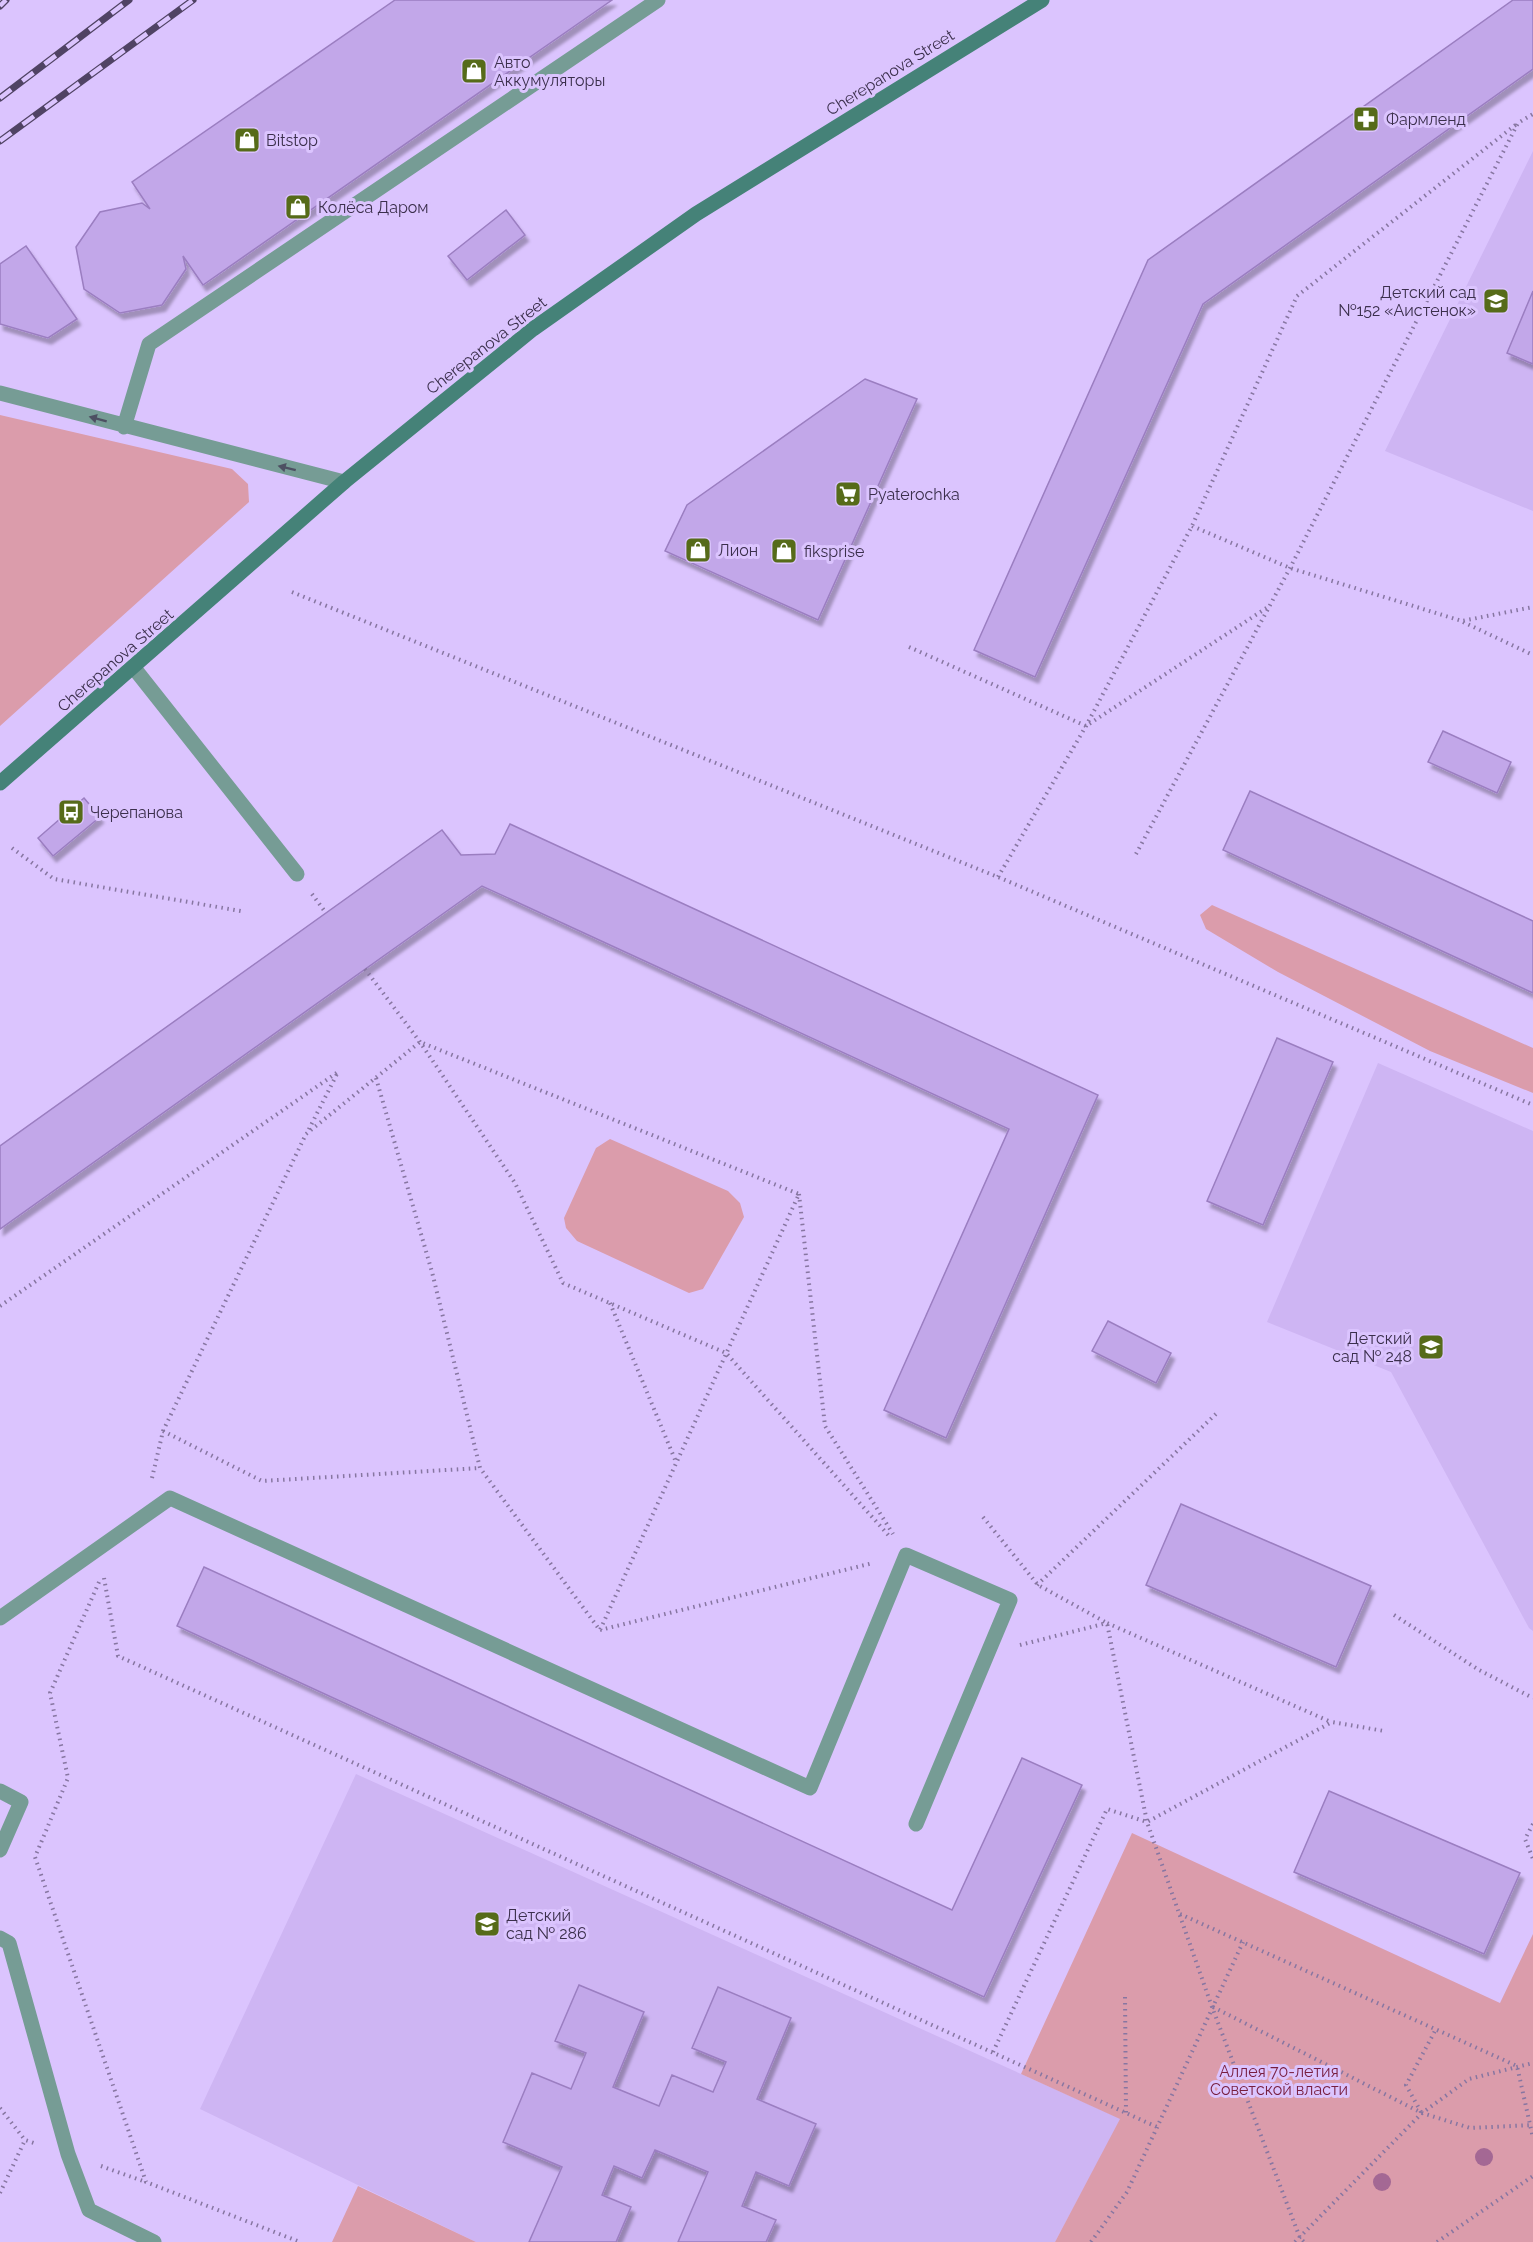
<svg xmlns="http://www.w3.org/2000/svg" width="1533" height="2242" viewBox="0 0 1533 2242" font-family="Raleway,sans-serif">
  <defs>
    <filter id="shadow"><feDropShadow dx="3.5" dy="6" stdDeviation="1.5" flood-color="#0004"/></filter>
  </defs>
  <rect width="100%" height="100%" fill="#dbc4fe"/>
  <path fill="#ceb5f3" d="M1533,151v360l-148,-60z
    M1378,1063l155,68v500l-4,-3 -138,-256 -124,-50z
    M356,1774l765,345 -66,123h-579l-276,-133z"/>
  <path fill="#db9cab" d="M0,415l232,54 16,15 1,18 -249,224z
    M1212,905l321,143v45l-103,-42 -152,-79 -72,-43 -6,-14z
    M610,1139l118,52 12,12 4,14 -41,72 -14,4 -112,-52 -11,-13 -2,-10 32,-70z
    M1132,1833l368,170 33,-69v308h-478l65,-123 -99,-45z
    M358,2186l118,56h-144z"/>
  <path fill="#c2a7e9" stroke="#9b7ec1" stroke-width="1.5" filter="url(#shadow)" d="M395,0h217l-409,285 -20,-29 3,13 -24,36 -42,8 -36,-24 -8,-42 24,-35 42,-9 8,6 -18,-27z
    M1513,0h20v69l-330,235 -168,373 -61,-27 174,-390z
    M506,210l19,25 -58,45 -19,-24z
    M26,246l51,73 -29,19 -48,-14v-60z
    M1533,291v73l-26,-11z
    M865,379l52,20 -99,221 -153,-69 22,-46z
    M1443,731l68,31 -14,31 -69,-31z
    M1250,791l283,130v72l-310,-143z
    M84,798l16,19 -47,39 -15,-18z
    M510,824l588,271 -152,343 -62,-28 125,-281 -527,-243 -482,343v-83l442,-316 19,25 34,-1z
    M1277,1038l56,24 -70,163 -56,-24z
    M1108,1321l63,32 -15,30 -64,-32z
    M1181,1504l190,82 -35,81 -190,-82z
    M204,1567l748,343 70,-152 60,27 -98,212 -807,-371z
    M1329,1791l191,82 -36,81 -190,-82z
    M579,1985l65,27 -31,75 46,19 13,-31 41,17 13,-30 -34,-14 26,-61 73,31 -34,81 59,25 -27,62 -33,-14 -14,34 34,14 -10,22h-88l30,-70 -53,-22 -13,28 -28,-12 -12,29 29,12 -15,35h-87l33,-75 -59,-25 29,-69 39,16 15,-36 -31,-12z"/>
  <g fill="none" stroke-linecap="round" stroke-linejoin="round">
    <path stroke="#8776a1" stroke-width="4" stroke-dasharray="1.5 4.5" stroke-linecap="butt" d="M1192,526l98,42 172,53 71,-14
      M292,592l706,285 535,228
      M1463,622l70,33
      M909,647l177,79 182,-119
      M12,848l42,31 187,32
      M1136,854l154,-286 228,-445 15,-9
      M998,877l88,-151 106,-200 105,-230 221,-173
      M312,894l14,19
      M365,969l55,73 95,141 48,100 163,70 164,184
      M376,1078l56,194 48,196 119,161
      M799,1194l26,232 68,108
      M610,1303l66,159
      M0,1306l338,-234 -30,59
      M163,1431l99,50 218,-13
      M152,1478l11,-47 143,-297 114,-92 379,152 -199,436
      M983,1517l55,68 69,38 40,199 65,185 88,231 4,4
      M104,1578l14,78 1039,471
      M99,1582l-49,111 18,85 -33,79 111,325 154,60
      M1037,1585l181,-173
      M1394,1615l85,55 54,28
      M600,1630l273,-67
      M1020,1645l87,-22 224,99
      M1533,1824l-8,15 8,20
      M1180,1914l337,152 16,72
      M1125,1997l1,116
      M1213,2007l209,106 48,15 63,-3
      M993,2052l114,-243 40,13 185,-100 52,9
      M0,2108l25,32 12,4
      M1421,2112l-15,-27 30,-56
      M101,2166l45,16
      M0,2193l25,-53
      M1091,2242l36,-50 116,-250
      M1295,2242l127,-129 47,-34 64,-16
      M1437,2242l96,-66"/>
    <path stroke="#769c95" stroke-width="15" d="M0,393l344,89
      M124,427l25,-83 509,-344
      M134,668l163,206
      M0,1618l170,-120 640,290 96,-233 104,45 -94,224
      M0,1791l21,11 -21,48
      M0,1938l9,5 59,211 21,56 65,32"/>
    <path stroke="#458278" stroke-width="15" d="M0,783l344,-301 189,-153 163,-115 346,-214"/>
    <defs>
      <path id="rail" d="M0,6l6,-6
        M0,98l129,-98
        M0,141l193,-141"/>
    </defs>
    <use href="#rail" stroke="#504364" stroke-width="7"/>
    <use href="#rail" stroke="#dbc4fe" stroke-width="4.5" stroke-dasharray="14" stroke-linecap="butt"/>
  </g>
  <g fill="#a46894">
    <circle cx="1484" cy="2157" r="9"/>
    <circle cx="1382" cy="2182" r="9"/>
  </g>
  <defs><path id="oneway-solid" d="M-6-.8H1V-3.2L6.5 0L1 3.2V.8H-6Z" transform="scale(1.5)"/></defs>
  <g fill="#4d5062">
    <use href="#oneway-solid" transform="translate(98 419) rotate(-165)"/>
    <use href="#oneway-solid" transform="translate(287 468) rotate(-166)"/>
  </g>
  <defs>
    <symbol id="shop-square" viewBox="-11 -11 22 22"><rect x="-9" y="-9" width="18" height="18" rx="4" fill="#566b19" stroke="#dbc4fe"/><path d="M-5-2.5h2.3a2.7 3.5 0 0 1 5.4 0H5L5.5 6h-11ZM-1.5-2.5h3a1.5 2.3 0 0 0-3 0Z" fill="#fff"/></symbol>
    <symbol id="pharmacy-square" viewBox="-11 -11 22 22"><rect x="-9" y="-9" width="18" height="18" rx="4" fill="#566b19" stroke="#dbc4fe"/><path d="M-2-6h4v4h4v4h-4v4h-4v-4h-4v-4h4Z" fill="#fff"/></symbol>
    <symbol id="school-square" viewBox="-11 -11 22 22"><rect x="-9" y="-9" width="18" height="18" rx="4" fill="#566b19" stroke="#dbc4fe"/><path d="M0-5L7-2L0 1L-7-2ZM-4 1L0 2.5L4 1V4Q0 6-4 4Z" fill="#fff"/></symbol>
    <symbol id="supermarket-square" viewBox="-11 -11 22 22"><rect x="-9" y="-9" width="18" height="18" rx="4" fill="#566b19" stroke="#dbc4fe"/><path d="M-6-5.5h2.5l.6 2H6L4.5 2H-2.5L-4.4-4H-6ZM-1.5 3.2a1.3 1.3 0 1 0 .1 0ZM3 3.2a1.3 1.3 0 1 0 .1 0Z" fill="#fff"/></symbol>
    <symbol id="bus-square" viewBox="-11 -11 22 22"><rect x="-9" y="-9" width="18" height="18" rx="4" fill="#566b19" stroke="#dbc4fe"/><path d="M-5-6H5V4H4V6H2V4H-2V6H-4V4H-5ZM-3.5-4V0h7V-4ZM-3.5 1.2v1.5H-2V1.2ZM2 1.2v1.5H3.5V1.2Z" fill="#fff"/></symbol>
  </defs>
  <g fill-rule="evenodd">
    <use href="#shop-square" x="459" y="56" width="30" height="30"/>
    <use href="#pharmacy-square" x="1351" y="104" width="30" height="30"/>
    <use href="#shop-square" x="232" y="125" width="30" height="30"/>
    <use href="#shop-square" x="283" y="192" width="30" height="30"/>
    <use href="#school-square" x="1481" y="286" width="30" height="30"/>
    <use href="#supermarket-square" x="833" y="479" width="30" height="30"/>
    <use href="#shop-square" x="683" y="535" width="30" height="30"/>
    <use href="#shop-square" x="769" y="536" width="30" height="30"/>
    <use href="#bus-square" x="56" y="797" width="30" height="30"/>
    <use href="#school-square" x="1416" y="1332" width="30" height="30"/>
    <use href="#school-square" x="472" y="1909" width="30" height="30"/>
  </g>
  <g text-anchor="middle" stroke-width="6" stroke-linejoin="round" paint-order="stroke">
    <g font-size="16" fill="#3b2f4c" stroke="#dbc4fe" text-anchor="start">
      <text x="494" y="68">Авто<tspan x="494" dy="18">Аккумуляторы</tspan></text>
      <text x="1386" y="125">Фармленд</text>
      <text x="266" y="146">Bitstop</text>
      <text x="318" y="213">Колёса Даром</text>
      <text x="1476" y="298" text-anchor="end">Детский сад<tspan x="1476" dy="18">№152 «Аистенок»</tspan></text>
      <text x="868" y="500">Pyaterochka</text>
      <text x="718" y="556">Лион</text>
      <text x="804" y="557">fiksprise</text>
      <text x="90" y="818">Черепанова</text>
      <text x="1412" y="1344" text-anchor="end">Детский<tspan x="1412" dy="18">сад № 248</tspan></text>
      <text x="506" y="1921">Детский<tspan x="506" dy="18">сад № 286</tspan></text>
    </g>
    <g font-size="16" fill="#3b2f4c" stroke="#dbc4fe">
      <text transform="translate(890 72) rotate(-32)" y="6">Cherepanova Street</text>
      <text transform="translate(486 345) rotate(-38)" y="6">Cherepanova Street</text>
      <text transform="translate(115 660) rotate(-41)" y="6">Cherepanova Street</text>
    </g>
    <g font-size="16" fill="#771d3e" stroke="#dbc4fe">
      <text x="1279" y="2077">Аллея 70-летия<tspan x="1279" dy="18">Советской власти</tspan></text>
    </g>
  </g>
</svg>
